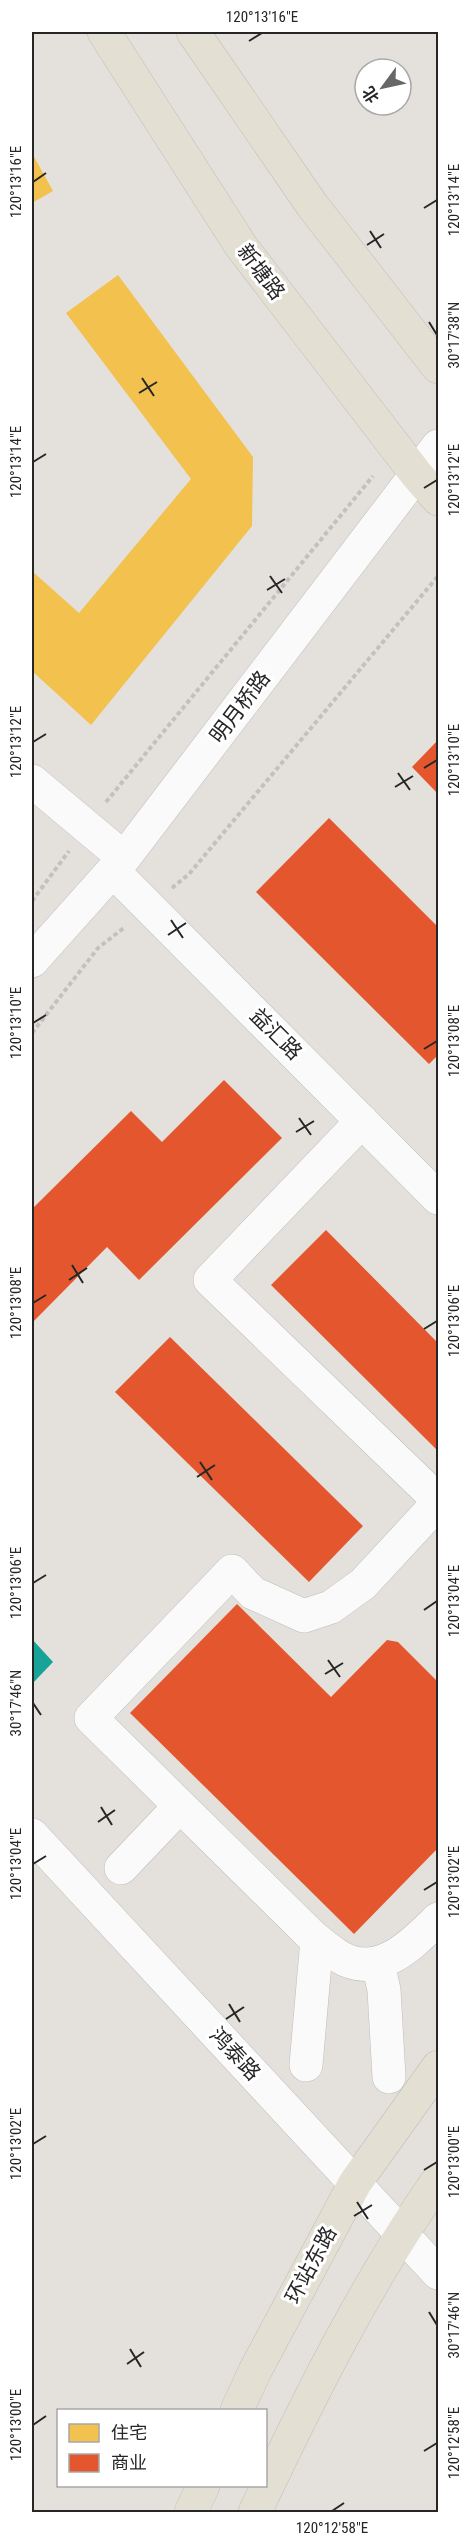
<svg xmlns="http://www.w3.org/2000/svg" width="470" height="2544" viewBox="0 0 470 2544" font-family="'Roboto Condensed','Noto Sans SC',sans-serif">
  <rect width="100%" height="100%" fill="#e4e1dc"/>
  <path fill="#f2c14e" d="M32,153l21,38 -21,12z
    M118,275l135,182 -1,69 -161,199 -59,-54v-100l47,42 112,-134 -125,-166z"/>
  <path fill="#e4572e" d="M438,740v54l-26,-27z
    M329,818l109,109v128l-9,9 -173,-172z
    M224,1080l58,58 -143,142 -32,-33 -75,76v-114l99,-98 31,31z
    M326,1230l112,113 -1,107 -166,-165z
    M170,1337l193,189 -54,56 -194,-190z
    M237,1604l94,93 56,-57 11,2 40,40v166l-84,86 -224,-221z"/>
  <path fill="#17a398" d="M32,1639l21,23 -21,22z"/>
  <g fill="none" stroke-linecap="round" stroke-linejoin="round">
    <defs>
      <path id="minor" d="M32,781l92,77
        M113,871l325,327
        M32,961l92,-103 314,-412
        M362,1121l-152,159 228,220
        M438,1503l-75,81 -32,23 -27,9 -51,-23 -21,-22 -141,147 221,218c8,7 17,14 26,20 40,25 74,-12 100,-37
        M32,1835l406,438
        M121,1868l59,-62
        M378,1963l6,27 5,87
        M306,2065l11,-125"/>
      <path id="major" d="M104,32l137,214 176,229 21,24
        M193,32l119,173 126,162
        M237,2410l18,-39 100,-188 83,-116
        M191,2512l12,-26
        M255,2512c54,-114 111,-229 183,-332"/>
    </defs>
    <use href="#minor" stroke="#bebdbd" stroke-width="34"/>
    <use href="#major" stroke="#bebdbb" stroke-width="34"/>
    <path stroke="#c2c1c0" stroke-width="4" stroke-dasharray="4.5 3" stroke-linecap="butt" d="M106,802l267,-326
      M172,888l17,-14 249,-298
      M32,901l37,-50
      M32,1033l66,-85 27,-21"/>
    <use href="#minor" stroke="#fbfafa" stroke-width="33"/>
    <use href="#major" stroke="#e3e0d3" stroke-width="33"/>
  </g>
  <path fill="none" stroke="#262626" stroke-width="2" d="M249,41l13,-8M33,182l13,-9M424,208l13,-8M370,231l11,17M367,245l17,-11M429,322l8,13M142,378l12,18M139,393l18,-11M33,462l13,-8M424,488l13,-8M270,576l12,17M267,590l18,-11M33,742l13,-8M424,768l13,-8M398,773l12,17M395,787l18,-11M171,920l12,18M168,935l18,-12M33,1023l13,-8M424,1049l13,-8M299,1118l12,17M296,1132l18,-11M72,1265l11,18M69,1280l18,-12M33,1303l13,-8M424,1329l13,-8M200,1462l12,18M197,1477l18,-12M33,1583l13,-8M424,1610l13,-9M328,1660l12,17M325,1674l18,-11M33,1703l8,12M101,1807l11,18M98,1822l17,-12M33,1864l13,-8M424,1890l13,-8M229,2004l11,18M226,2019l18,-12M33,2144l13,-8M424,2170l13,-8M357,2202l11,17M354,2216l18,-11M429,2312l8,13M130,2349l11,18M127,2364l17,-12M33,2425l13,-9M424,2451l13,-8M332,2511l12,-8"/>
  <g text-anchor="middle" stroke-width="6" stroke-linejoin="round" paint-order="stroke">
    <g font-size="21" fill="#262626" stroke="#fff">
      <text transform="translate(261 272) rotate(53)" y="7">新塘路</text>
      <text transform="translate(240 707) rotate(-53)" y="7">明月桥路</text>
      <text transform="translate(276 1034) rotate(45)" y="7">益汇路</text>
      <text transform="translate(235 2054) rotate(47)" y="7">鸿泰路</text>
      <text transform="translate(311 2265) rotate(-62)" y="7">环站东路</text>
    </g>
  </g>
  <rect width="470" height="2544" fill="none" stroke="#ffffff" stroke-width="66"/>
  <rect x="57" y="2409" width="210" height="78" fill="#ffffff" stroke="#a8a8a8" stroke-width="1.5"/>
  <rect x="69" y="2424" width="30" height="18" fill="#f2c14e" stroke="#a8a8a8" stroke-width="1.5"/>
  <text x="111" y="2439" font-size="18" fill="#262626">住宅</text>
  <rect x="69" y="2454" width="30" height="18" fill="#e4572e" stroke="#a8a8a8" stroke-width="1.5"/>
  <text x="111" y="2469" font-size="18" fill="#262626">商业</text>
  <g transform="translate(383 87) rotate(237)"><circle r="28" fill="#ffffff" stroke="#a8a8a8" stroke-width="1.5"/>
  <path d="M0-4.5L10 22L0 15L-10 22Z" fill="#686766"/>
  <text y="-9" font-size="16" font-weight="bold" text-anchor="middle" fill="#262626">北</text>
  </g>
  <rect x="33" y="33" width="404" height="2478" fill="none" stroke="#262626" stroke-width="2"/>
  <g font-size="15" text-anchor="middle" fill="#262626">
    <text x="262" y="22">120°13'16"E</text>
    <text transform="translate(16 182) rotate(-90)" y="5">120°13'16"E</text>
    <text transform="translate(454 200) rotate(-90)" y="5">120°13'14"E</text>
    <text transform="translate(454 335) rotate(-90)" y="5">30°17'38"N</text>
    <text transform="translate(16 462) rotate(-90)" y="5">120°13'14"E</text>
    <text transform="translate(454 480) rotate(-90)" y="5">120°13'12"E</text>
    <text transform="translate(16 742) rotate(-90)" y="5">120°13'12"E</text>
    <text transform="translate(454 760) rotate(-90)" y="5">120°13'10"E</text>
    <text transform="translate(16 1023) rotate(-90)" y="5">120°13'10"E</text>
    <text transform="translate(454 1041) rotate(-90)" y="5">120°13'08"E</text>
    <text transform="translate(16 1303) rotate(-90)" y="5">120°13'08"E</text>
    <text transform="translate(454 1321) rotate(-90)" y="5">120°13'06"E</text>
    <text transform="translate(16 1583) rotate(-90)" y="5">120°13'06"E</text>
    <text transform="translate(454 1601) rotate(-90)" y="5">120°13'04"E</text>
    <text transform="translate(16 1703) rotate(-90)" y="5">30°17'46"N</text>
    <text transform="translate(16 1864) rotate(-90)" y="5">120°13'04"E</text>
    <text transform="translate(454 1882) rotate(-90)" y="5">120°13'02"E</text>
    <text transform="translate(16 2144) rotate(-90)" y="5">120°13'02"E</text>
    <text transform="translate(454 2162) rotate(-90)" y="5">120°13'00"E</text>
    <text transform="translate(454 2325) rotate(-90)" y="5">30°17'46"N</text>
    <text transform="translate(16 2425) rotate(-90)" y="5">120°13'00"E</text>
    <text transform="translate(454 2443) rotate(-90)" y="5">120°12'58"E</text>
    <text x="332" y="2533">120°12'58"E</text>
  </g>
</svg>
